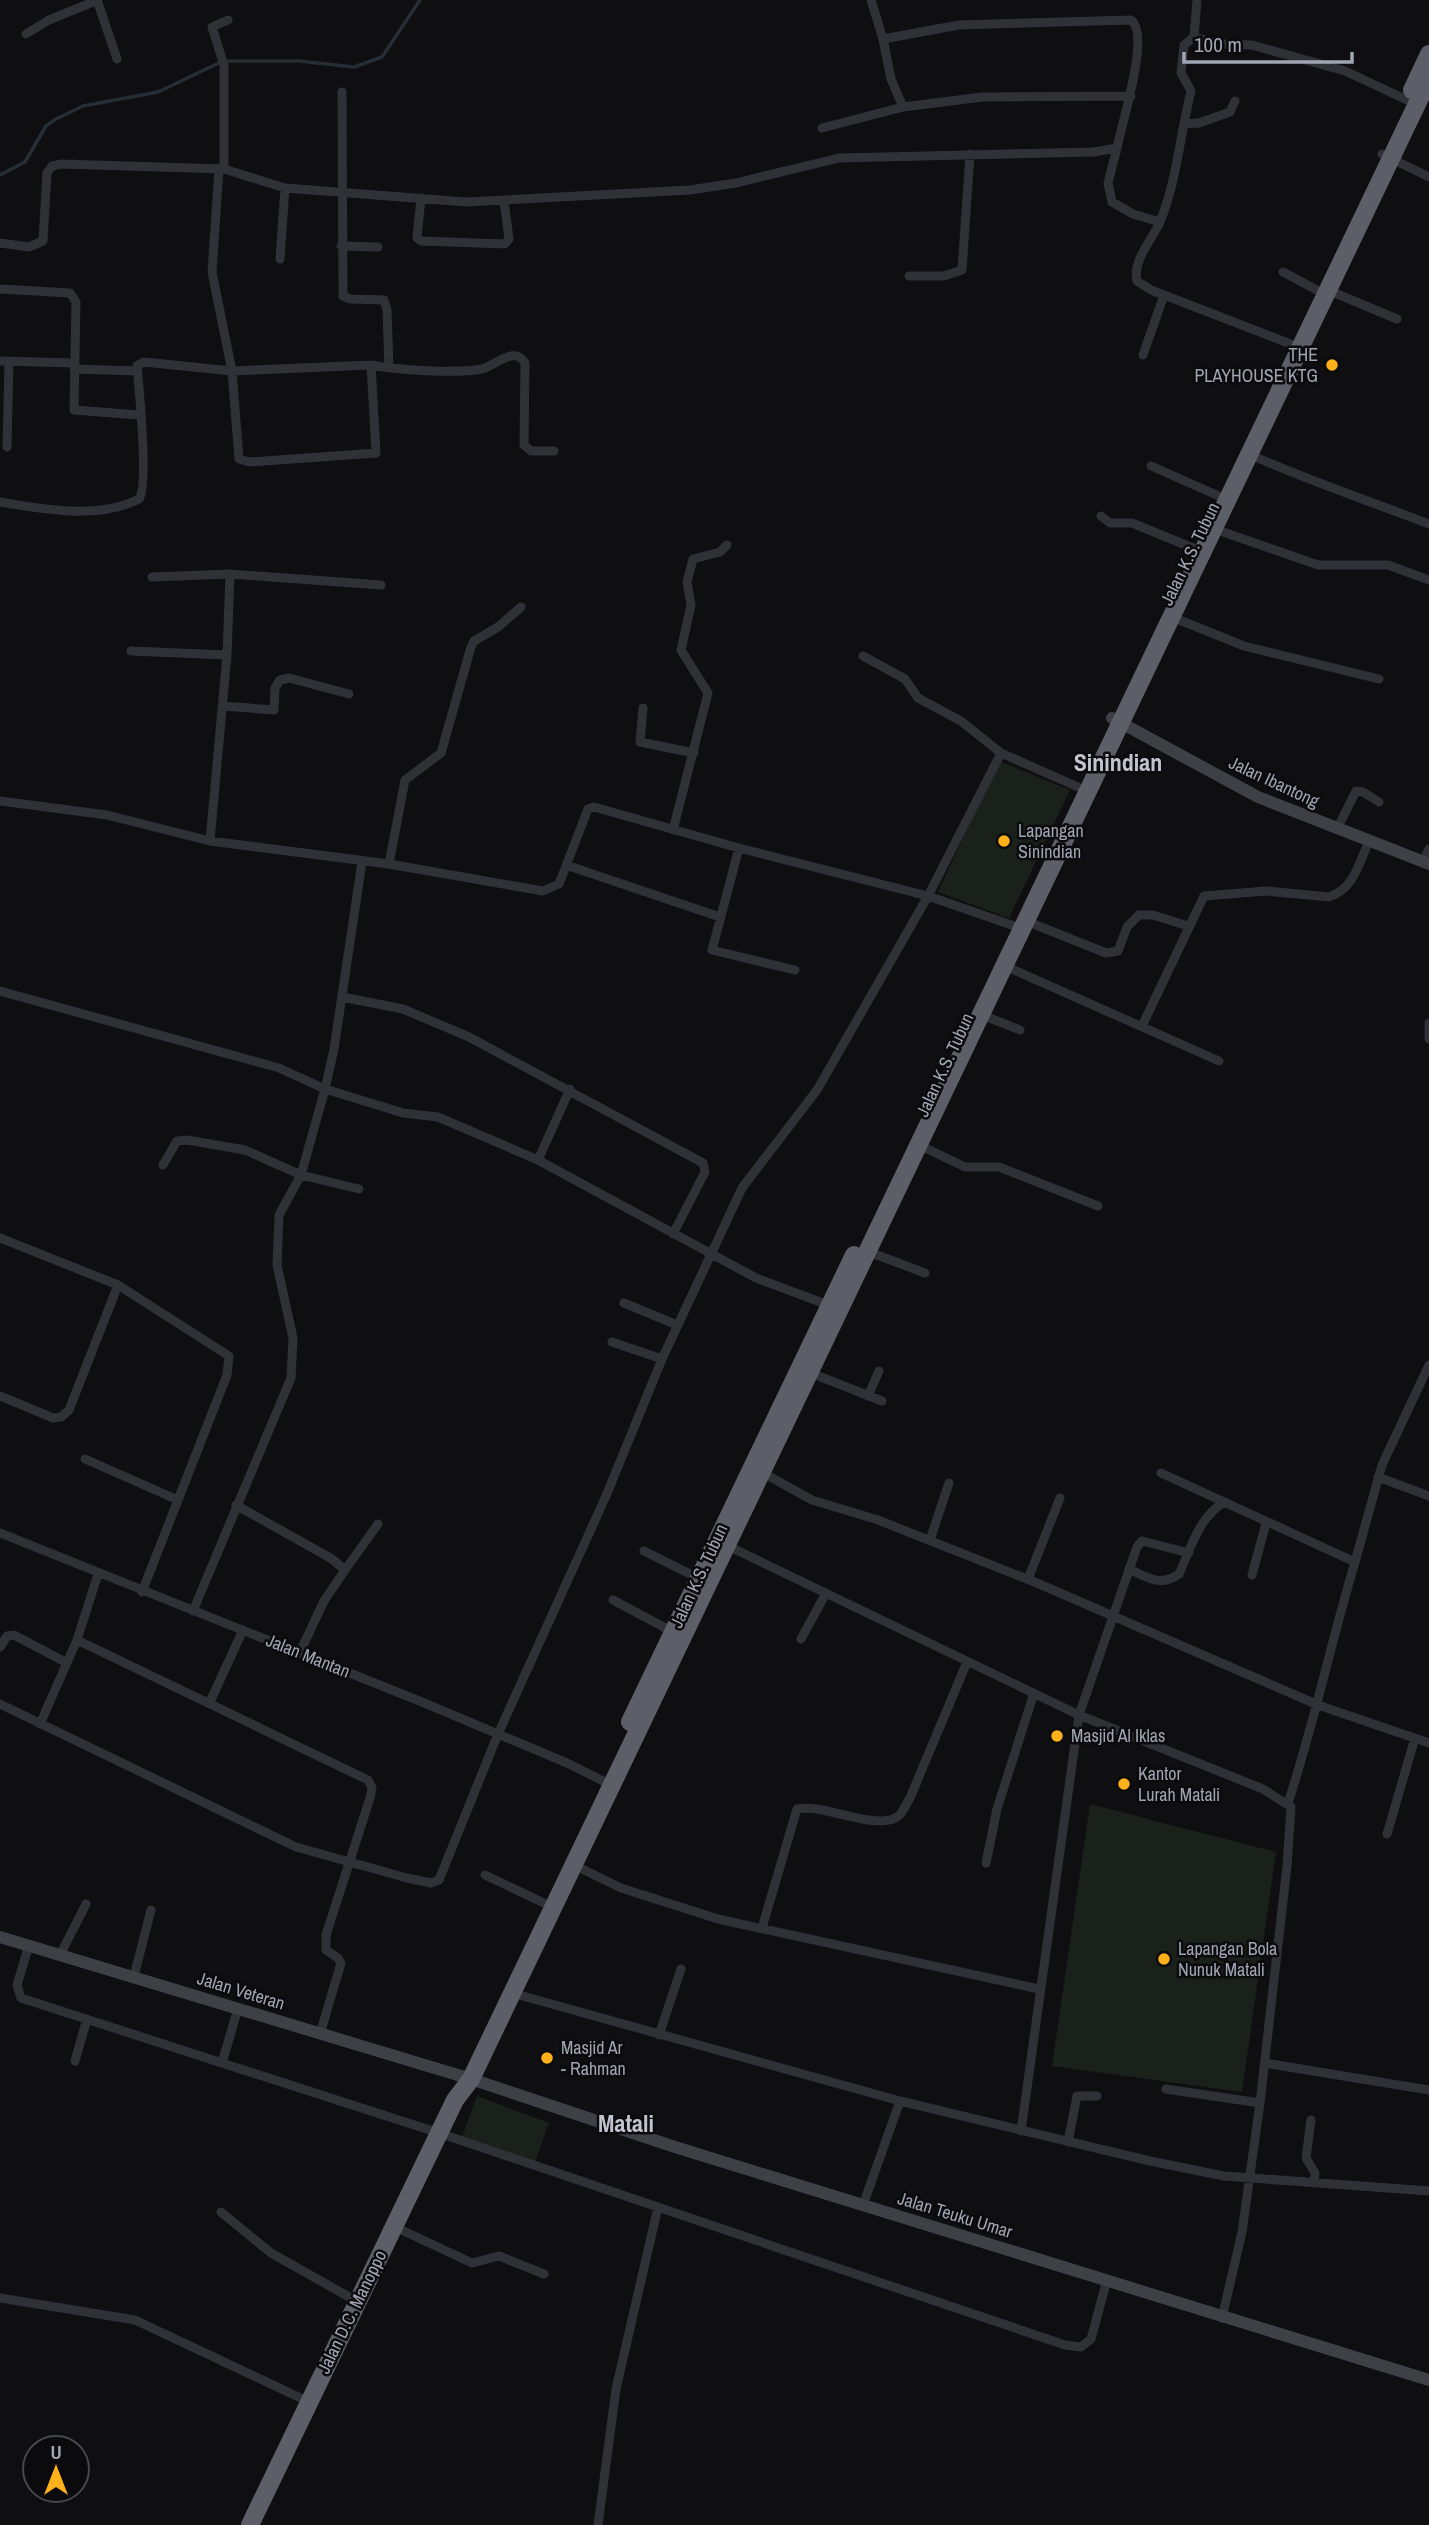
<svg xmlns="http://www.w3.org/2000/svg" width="1429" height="2525" viewBox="0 0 1429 2525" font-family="'Archivo Narrow',sans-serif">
  <rect width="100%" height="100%" fill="#0f0f11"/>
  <path fill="#1a211a" d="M999,761l71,29 -61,128 -71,-26z
    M1090,1804l186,48 -34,240 -190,-26z
    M477,2096l72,27 -15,41 -72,-27z"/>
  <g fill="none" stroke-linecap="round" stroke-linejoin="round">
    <path stroke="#252e35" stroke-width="3.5" d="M0,175l25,-13 21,-36 10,-7 27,-13 75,-14 65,-31h76l55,6 28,-10 38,-57"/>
    <path stroke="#303136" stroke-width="9" d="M97,0l20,59
      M871,0l12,39 76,-14 172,-5c20,14 -10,105 -14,128
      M26,34l23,-14 49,-20
      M1194,37l3,-37
      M883,39l8,40 12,28 79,-10 149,-1
      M342,92l1,204 7,3 34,1 3,10 2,58
      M1184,124l15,-1 31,-11 5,-11
      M822,128l81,-21
      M1382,154l47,23
      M219,169l-7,103 20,99 7,88 10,3 127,-9 -5,-88
      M224,169v-104l-12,-38 16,-7
      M421,198l-4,40 4,3 84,3 4,-5 -5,-38
      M0,243l29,4 14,-6 4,-68 5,-7 10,-2 162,5 61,19 181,14 224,-12 46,-7 103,-25 255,-6 23,-4 -9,35 4,19 21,12 27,8
      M341,246l37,1
      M280,259l5,-71
      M1283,272l34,18
      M909,276h35l18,-6 8,-116
      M0,289l70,4 6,9 -2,108 65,5
      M1330,291l67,28
      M1301,348l-150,-58 -14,-9c-5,-20 15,-41 23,-59 17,-42 20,-87 31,-131l-10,-18 3,-28 10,-8 28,7 30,1 93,26 62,29
      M1143,355l21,-60
      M0,361l74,2
      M74,369l63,2
      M7,447l2,-85
      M1251,455c58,26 118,46 178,69
      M1151,466l68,30
      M0,502c44,7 98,18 139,-3 10,-13 0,-111 -2,-133l7,-4 88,9 139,-6c26,5 86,9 111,4 13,-3 32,-24 43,-6l-1,82 7,6h23
      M1101,516l9,7h22l61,25
      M1203,525l115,40h70l41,15
      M152,577l78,-3 151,11
      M1172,617l72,29 135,33
      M131,651l96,4
      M863,656l42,23 13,19 43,23 40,32
      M223,706l51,4 1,-22 5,-8 9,-2 60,16
      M643,708l-3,34 54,11
      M0,801l107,14 103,26 179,23 154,27 16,-7 29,-75 6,-2 145,41 189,48 -111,194 -75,98 -80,171 -56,137 -108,238 -59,146 -8,3 -24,-5 -111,-31 -296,-143
      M1337,829l19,-38 7,1 16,10
      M673,830l35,-137 -27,-43 10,-45 -4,-23 6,-23 27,-7 7,-7
      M210,841l17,-186 3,-81
      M739,848l-27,102 83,20
      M1423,861l6,-12
      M389,864l16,-84 36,-27 30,-106 3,-6 24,-14 23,-20
      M569,866l151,51
      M1026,921l80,32 12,-2 9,-24 12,-12h14l35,11
      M1023,929l-95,-33 73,-143 77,34
      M1005,966l214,95
      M0,991l279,77 46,21 78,24 35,4 100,43 218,118 75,28
      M342,997l61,12 66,28 234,126 2,9 -32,62
      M982,1015l38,15
      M1429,1023v16
      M1142,1026l62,-130 62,-5 63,6c25,-8 30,-34 40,-56
      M919,1145l46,22h34l99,39
      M538,1160l32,-71
      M163,1165l14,-24 10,-1 58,10 56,25 58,14
      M0,1238l118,47 -49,125 -8,7 -8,1 -53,-22
      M869,1252l56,21
      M118,1285l111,71 -2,19 -49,125
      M624,1303l53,22
      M612,1342l50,17
      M811,1373l71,28
      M868,1396l11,-25
      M85,1459l93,41 -36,92
      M763,1473l49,27 66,20 159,63 281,122 111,38
      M1161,1473l194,89c-24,80 -41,162 -67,241
      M1378,1477l51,19
      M236,1505l96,54 13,11 -21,31 -24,51
      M0,1533l422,169 145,61 46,23
      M930,1540l19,-57
      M728,1546l351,169 184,74 28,18 -4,59 -27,237 -18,129 -20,86
      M644,1551l54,27
      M1355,1562l27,-97 47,-100
      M1129,1569c18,9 32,18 50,5 12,-26 20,-58 46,-72
      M345,1570l33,-46
      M1252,1575l14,-52
      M1028,1579l32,-81
      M613,1600l60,32
      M193,1611l98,-233 2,-40 -16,-73 2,-50 22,-40 24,-86 9,-40 28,-187
      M801,1639l25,-46
      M77,1640l21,-66
      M0,1647l7,-11 7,-1 53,28
      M209,1704l34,-74
      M40,1724l37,-84 291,140 4,8 -2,10 -44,137v15l12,8 3,5 -21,71
      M1387,1834l28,-96
      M986,1863l11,-54 37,-116
      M574,1865l47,23 97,31 321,70
      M485,1875l59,28
      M762,1928l35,-119c27,-6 78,22 100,8 6,-4 9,-13 13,-19l57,-136
      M29,1945l-12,40 4,13 418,135 626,212 16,2 10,-8 16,-59
      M60,1955l26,-51
      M134,1976l17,-66
      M512,1993l388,108 250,60 74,15 205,15
      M659,2035l22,-66
      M75,2061l12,-42
      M222,2063l16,-55
      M1265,2063l164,27
      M1166,2089l94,14
      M1311,2120l-5,38 9,15 -1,9
      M1021,2131l58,-416 58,-168 5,-6 47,12
      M1068,2142l9,-46h20
      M863,2205l37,-104
      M221,2212l50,41 87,49
      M393,2226l79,37 27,-7 45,18
      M0,2298l135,22 174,82
      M598,2525l18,-136 42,-182"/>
    <path stroke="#3e4046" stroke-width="12" d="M1112,718l146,79 171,67
      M0,1937l471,142 204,68 754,233"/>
    <path stroke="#5c5f68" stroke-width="18" d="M1412,90l17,-36
      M630,1722l224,-467
      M250,2525l205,-425 16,-21 958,-2000"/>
  </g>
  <g fill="#ffb119" stroke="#0b0a0c" stroke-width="2.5">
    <circle cx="1332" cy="365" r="7"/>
    <circle cx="1004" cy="841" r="7"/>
    <circle cx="1057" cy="1736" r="7"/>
    <circle cx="1124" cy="1784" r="7"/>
    <circle cx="1164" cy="1959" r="7"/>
    <circle cx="547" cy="2058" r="7"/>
  </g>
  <g text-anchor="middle" stroke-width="5" stroke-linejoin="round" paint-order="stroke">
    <g font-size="18" fill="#9fa5b3" stroke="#0b0a0c" text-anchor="start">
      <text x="1318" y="361" text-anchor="end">THE<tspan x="1318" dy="21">PLAYHOUSE KTG</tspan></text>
      <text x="1018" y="837">Lapangan<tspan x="1018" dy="21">Sinindian</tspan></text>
      <text x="1071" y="1742">Masjid Al Iklas</text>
      <text x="1138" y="1780">Kantor<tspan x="1138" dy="21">Lurah Matali</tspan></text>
      <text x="1178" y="1955">Lapangan Bola<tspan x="1178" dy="21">Nunuk Matali</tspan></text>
      <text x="561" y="2054">Masjid Ar<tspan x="561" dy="21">- Rahman</tspan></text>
    </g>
    <g font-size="18" fill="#9fa5b3" stroke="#0b0a0c">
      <text transform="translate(1190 554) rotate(-64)" y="6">Jalan K.S. Tubun</text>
      <text transform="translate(1274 782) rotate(25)" y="6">Jalan Ibantong</text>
      <text transform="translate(945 1065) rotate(-65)" y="6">Jalan K.S. Tubun</text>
      <text transform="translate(699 1576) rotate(-65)" y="6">Jalan K.S. Tubun</text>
      <text transform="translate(308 1656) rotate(22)" y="6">Jalan Mantan</text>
      <text transform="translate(241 1991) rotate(17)" y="6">Jalan Veteran</text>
      <text transform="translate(955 2215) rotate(17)" y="6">Jalan Teuku Umar</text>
      <text transform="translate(352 2312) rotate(-64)" y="6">Jalan D.C. Manoppo</text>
    </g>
    <g font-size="24" font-weight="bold" fill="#c0c4cf" stroke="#0b0a0c">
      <text x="1118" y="771">Sinindian</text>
      <text x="626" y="2132">Matali</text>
    </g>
  </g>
  <g transform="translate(56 2469)"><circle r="33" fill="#0b0a0c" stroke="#46484f" stroke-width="2"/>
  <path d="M0-5L12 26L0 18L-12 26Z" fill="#ffb119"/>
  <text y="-10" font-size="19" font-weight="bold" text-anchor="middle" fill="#9fa5b3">U</text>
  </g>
  <path d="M1184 52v10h168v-10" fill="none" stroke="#9fa5b3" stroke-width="3.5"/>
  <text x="1194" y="52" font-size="21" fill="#9fa5b3" stroke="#0b0a0c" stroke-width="5" paint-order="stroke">100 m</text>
</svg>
